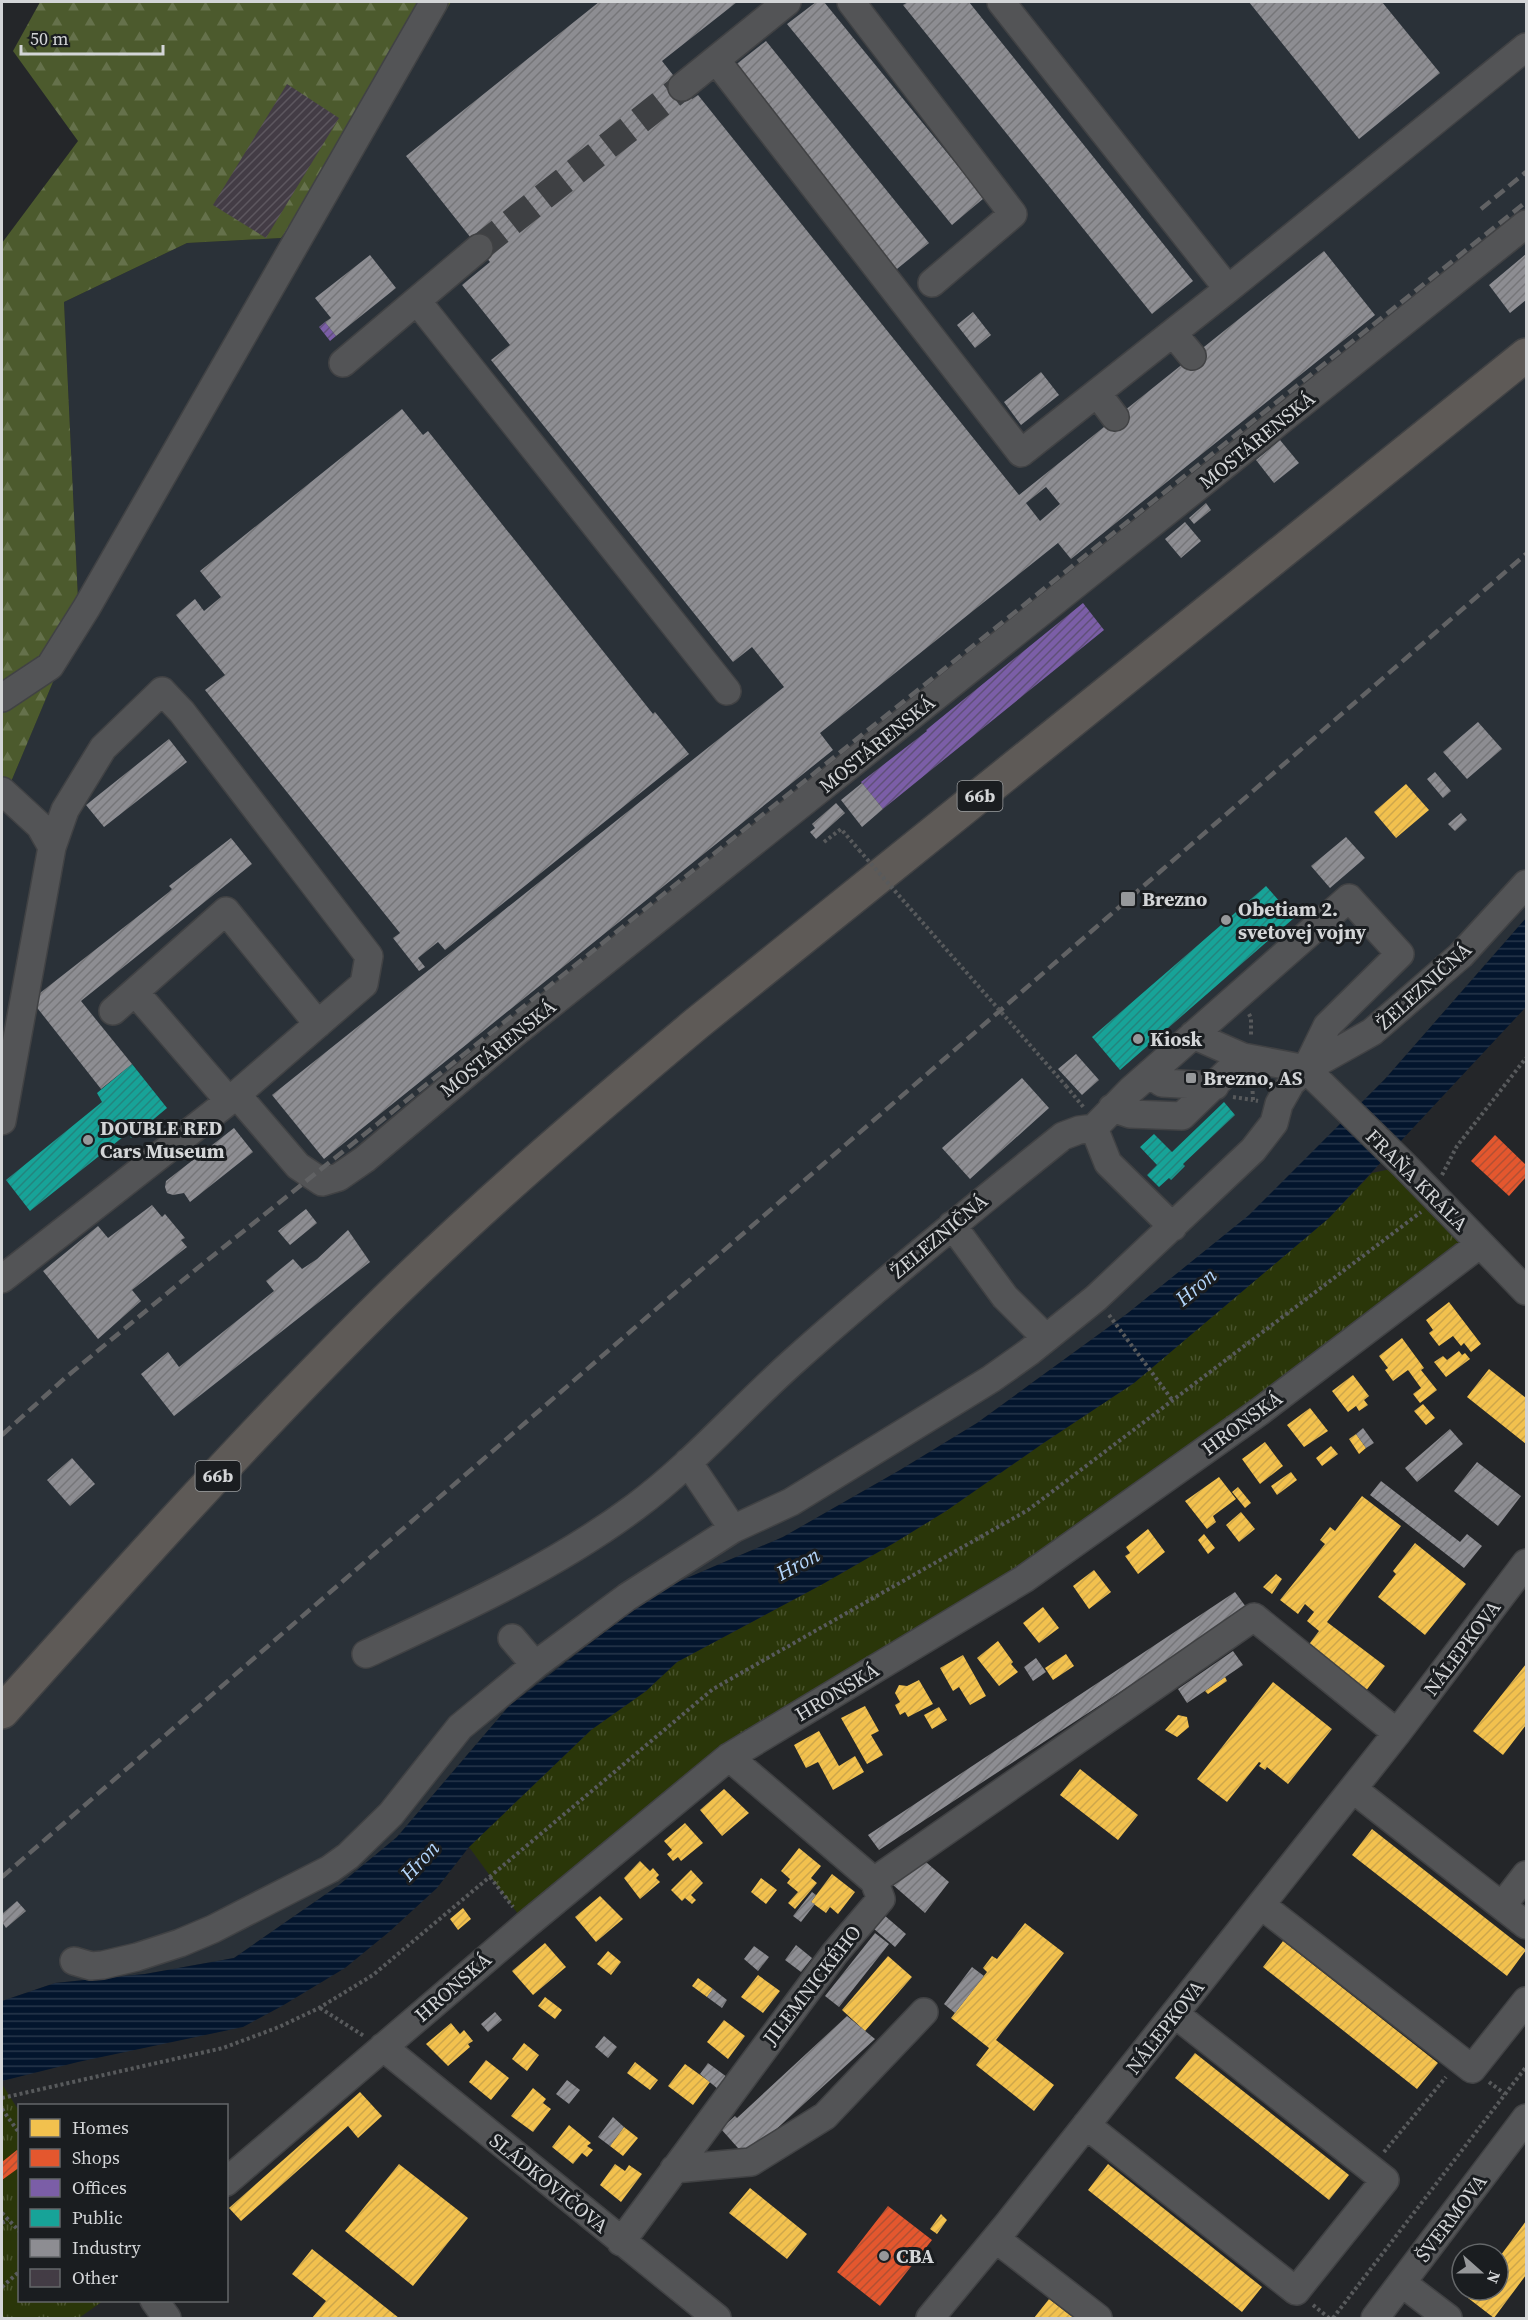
<svg xmlns="http://www.w3.org/2000/svg" width="1528" height="2320" viewBox="0 0 1528 2320" font-family="'Source Serif 4',serif">
  <defs>
    <pattern id="grass-tufts" width="24" height="20" patternUnits="userSpaceOnUse" patternTransform="scale(1.5)"><rect width="24" height="20" fill="#2a3609"/><path d="M3 7l-1-3M5 7V3M7 7l1-3M15 17l-1-3M17 17v-4M19 17l1-3" fill="none" stroke="#48522c"/></pattern>
    <pattern id="forest-firs" width="22" height="20" patternUnits="userSpaceOnUse" patternTransform="scale(1.5)"><rect width="22" height="20" fill="#4c5a2d"/><path d="M5 1l3.5 6h-7zM16 11l3.5 6h-7z" fill="#65714b"/></pattern>
    <pattern id="water-rules" width="6" height="5" patternUnits="userSpaceOnUse" patternTransform="scale(1.5)"><rect width="6" height="5" fill="#03152d"/><path d="M0 2.5h6" fill="none" stroke="#27364b"/></pattern>
    <pattern id="homes-hatch" width="6" height="6" patternUnits="userSpaceOnUse" patternTransform="scale(1.5)"><rect width="6" height="6" fill="#f2c14e"/><path d="M-1 1l2-2M0 6l6-6M5 7l2-2" fill="none" stroke="#cea74b"/></pattern>
    <pattern id="shops-hatch" width="6" height="6" patternUnits="userSpaceOnUse" patternTransform="scale(1.5)"><rect width="6" height="6" fill="#e4572e"/><path d="M-1 1l2-2M0 6l6-6M5 7l2-2" fill="none" stroke="#b25033"/></pattern>
    <pattern id="offices-hatch" width="6" height="6" patternUnits="userSpaceOnUse" patternTransform="scale(1.5)"><rect width="6" height="6" fill="#7b5ea7"/><path d="M-1 1l2-2M0 6l6-6M5 7l2-2" fill="none" stroke="#605079"/></pattern>
    <pattern id="public-hatch" width="6" height="6" patternUnits="userSpaceOnUse" patternTransform="scale(1.5)"><rect width="6" height="6" fill="#17a398"/><path d="M-1 1l2-2M0 6l6-6M5 7l2-2" fill="none" stroke="#23857e"/></pattern>
    <pattern id="industry-hatch" width="6" height="6" patternUnits="userSpaceOnUse" patternTransform="scale(1.5)"><rect width="6" height="6" fill="#8d8d92"/><path d="M-1 1l2-2M0 6l6-6M5 7l2-2" fill="none" stroke="#767679"/></pattern>
    <pattern id="building-hatch" width="6" height="6" patternUnits="userSpaceOnUse" patternTransform="scale(1.5)"><rect width="6" height="6" fill="#433c45"/><path d="M-1 1l2-2M0 6l6-6M5 7l2-2" fill="none" stroke="#5d575f"/></pattern>
  </defs>
  <rect width="100%" height="100%" fill="#242629"/>
  <path fill="#2a3138" d="M451,2h1075v916l-141,161 -135,136 -122,98 -151,110 -77,47 -117,67 -124,53 -150,116 -112,131 -58,48 -105,73 -89,16 -90,9 -53,18v-1193l6,-19 71,-170 -15,-317 123,-59 94,-5 148,-199z"/>
  <path fill="url(#grass-tufts)" d="M1405,1166l75,78 -221,168 -530,345 -203,168 -57,-78 122,-117 55,-39 31,-29 144,-77 73,-42 52,-32 96,-67 92,-61 195,-165 43,-45z
    M2,2084l17,27 1,189 83,1 -24,17h-77z"/>
  <path fill="url(#forest-firs)" d="M40,2h411l-22,37 -148,199 -94,5 -123,59 15,318 -71,169 -6,19v-565l76,-102 -65,-90z"/>
  <path fill="url(#water-rules)" d="M1526,918v89l-197,211 -195,165 -92,61 -96,67 -52,32 -73,42 -144,77 -31,29 -55,39 -122,117 -32,41 -48,44 -44,36 -63,38 -39,21 -165,35 -76,19v-80l53,-18 90,-9 89,-16 105,-73 58,-48 112,-131 150,-116 124,-53 117,-67 77,-47 151,-110 121,-98 136,-136z"/>
  <path fill="url(#homes-hatch)" d="M1406,784l23,26 -33,28 -22,-26z
    M1449,1302l32,42 -10,8 -7,-9 -3,3 -8,-10 -14,10 -10,-13 4,-3 -7,-10z
    M1402,1338l22,30 -3,2 16,20 -17,13 -7,-9 8,-6 -13,-18 -15,11 -8,-11 3,-2 -9,-12z
    M1459,1351l3,4 3,-2 5,6 -24,18 -12,-15 9,-6 4,4z
    M1489,1369l37,29v46l-59,-47z
    M1353,1375l16,21 -5,4 4,5 -9,6 -3,-5 -8,6 -16,-21z
    M1423,1404l12,14 -9,7 -12,-14z
    M1310,1408l18,23 -24,16 -17,-22z
    M1356,1434l10,14 -7,6 -10,-15z
    M1265,1442l18,24 -23,18 -18,-25z
    M1331,1446l7,8 -16,12 -6,-8z
    M1291,1472l6,8 -20,15 -6,-9z
    M1219,1477l17,22 -23,17 3,6 -9,7 -22,-28z
    M1238,1487l13,16 -6,5 -13,-16z
    M1362,1496l39,30 -74,96 58,44 -20,26 -58,-45 12,-16 -12,-10 7,-9 -9,-8 -7,10 -18,-14 45,-56 -5,-4 10,-13 5,4z
    M1241,1512l14,17 -16,13 -13,-17z
    M1148,1529l17,23 -27,22 -13,-18 5,-3 -4,-6z
    M1204,1534l11,14 -7,6 -10,-14z
    M1415,1543l51,41 -41,51 -47,-38 18,-23 -3,-3z
    M1094,1570l17,22 -22,17 -16,-23z
    M1276,1574l6,5 -10,15 -9,-7z
    M1043,1607l16,21 -20,15 -16,-20z
    M998,1641l15,21 -2,2 7,8 -19,14 -22,-28z
    M1066,1654l8,12 -21,14 -8,-12z
    M963,1655l23,41 -16,9 -11,-18 -6,4 -13,-23z
    M1526,1664v61l-23,30 -30,-24z
    M1225,1677l2,4 -19,13 -3,-3z
    M919,1680l14,24 -25,13 -3,-5 -5,3 -5,-10 5,-3 -5,-9 4,-8 8,1z
    M1273,1682l59,47 -44,55 -21,-17 -2,3 -6,-4 2,-3 -2,-1 -32,40 -30,-23z
    M865,1706l14,25 -8,4 12,20 -16,9 -26,-46z
    M939,1707l8,13 -15,9 -8,-14z
    M1178,1715l9,2 2,10 -12,10 -12,-7z
    M819,1731l20,35 16,-10 9,16 -31,18 -15,-28 -12,6 -12,-23z
    M1080,1769l58,46 -20,25 -58,-45z
    M724,1789l25,24 -27,23 -22,-26z
    M685,1823l18,20 -22,18 -3,-4 -5,4 -6,-7 5,-4 -8,-9z
    M1372,1829l154,121 -19,26 -155,-121z
    M799,1848l22,18 -10,12 6,5 -22,26 -7,-6 10,-11 -11,-9 3,-4 -9,-8z
    M640,1861l10,10 3,-3 6,7 -3,3 4,4 -20,17 -16,-21z
    M691,1870l12,13 -12,12 5,5 -4,4 -7,-6 -3,3 -11,-11z
    M832,1874l23,18 -17,22 -8,-7 -4,6 -15,-11z
    M761,1878l16,12 -11,14 -15,-12z
    M600,1896l23,23 -27,23 -21,-25z
    M463,1908l8,11 -13,11 -8,-11z
    M1025,1923l39,30 -68,87 58,45 -20,26 -58,-46 13,-17 -38,-30 36,-46 -4,-4 9,-12 5,3z
    M1283,1941l155,122 -21,26 -154,-122z
    M545,1943l21,24 -33,28 -21,-24z
    M608,1951l13,11 -10,13 -14,-11z
    M888,1956l24,21 -47,54 -23,-21z
    M758,1975l22,16 -17,22 -22,-16z
    M698,1978l15,11 -6,8 -15,-11z
    M545,1997l17,13 -7,9 -17,-13z
    M724,2020l21,16 -17,23 -21,-17z
    M451,2023l9,11 4,-4 9,11 -5,3 2,3 -22,19 -22,-22z
    M524,2043l15,12 -12,16 -15,-12z
    M1195,2053l154,122 -20,25 -154,-122z
    M486,2060l23,18 -18,22 -22,-18z
    M635,2062l23,18 -8,10 -23,-17z
    M685,2064l25,18 -17,23 -25,-19z
    M533,2088l13,11 -3,4 8,6 -18,23 -22,-16z
    M360,2092l22,24 -24,22 -10,-12 -107,95 -12,-13z
    M569,2125l22,18 -4,3 6,4 -6,7 -5,-4 -9,11 -21,-17z
    M624,2127l14,11 -15,18 -13,-10z
    M399,2164l69,54 -55,68 -68,-55z
    M615,2164l10,7 4,-6 13,9 -21,28 -21,-17z
    M1108,2164l154,123 -20,25 -154,-122z
    M750,2188l57,46 -20,25 -58,-46z
    M941,2214l6,6 -10,14 -7,-5z
    M1526,2221v54l-32,43 -26,-20 6,-8h24v-31z
    M312,2249l87,69h-87l14,-17 -34,-27z
    M1049,2299l25,19h-40z"/>
  <path fill="url(#shops-hatch)" d="M1495,1135l31,30v12l-17,19 -38,-35z
    M17,2150l3,3v14l-18,13v-18z
    M888,2206l44,34 -52,66 -43,-34z"/>
  <path fill="url(#offices-hatch)" d="M325,322l11,14 -6,5 -11,-14z
    M1083,603l21,27 -221,179 -22,-27 66,-51 -1,-1z"/>
  <path fill="url(#public-hatch)" d="M1266,886l28,32 -174,152 -28,-33z
    M132,1064l35,44 -36,30 -3,-5 -98,78 -24,-31 96,-78 -5,-9z
    M1224,1102l11,13 -52,49 2,2 -14,14 -2,-2 -10,9 -12,-12 10,-10 -17,-18 14,-13 18,18z"/>
  <path fill="url(#industry-hatch)" fill-rule="evenodd" d="M599,2h138l-75,59 30,38 6,-4 321,400 305,-244 51,64 -304,244 -13,-16 -238,190 13,17 -509,409 -52,-64 512,-408 -32,-40 -19,15 -242,-302 19,-15 -48,-60 28,-23 -84,-106zM1046,487l14,17 -20,17 -14,-18z
    M816,2h8l160,196 -32,27 -165,-201z
    M908,2h61l224,279 -41,33 -249,-309z
    M1249,2h133l58,71 -81,66z
    M766,41l163,202 -37,30 -18,-23 4,-4 -144,-180z
    M1526,254v46l-16,13 -21,-28z
    M370,255l26,33 -60,48 -11,-14 6,-4 -16,-20z
    M973,312l18,23 -16,13 -18,-23z
    M1041,372l18,23 -38,30 -17,-23z
    M402,409l21,26 5,-4 225,283 2,-2 34,42 -244,196 -7,-8 -20,16 7,9 -6,4 -26,-33 7,-5 -195,-243 20,-15 -49,-60 19,-16 9,12 17,-14 -21,-26z
    M1280,440l19,23 -25,20 -18,-23z
    M1206,503l5,7 -17,14 -5,-6z
    M1185,522l16,19 -20,17 -16,-19z
    M1478,722l24,27 -35,30 -24,-27z
    M169,739l18,23 -83,65 -18,-22z
    M1435,772l16,19 -8,7 -16,-19z
    M862,783l21,26 -21,18 -21,-27z
    M836,803l9,10 -29,26 -6,-7 5,-4 -3,-4z
    M1461,813l6,7 -12,11 -7,-7z
    M1346,837l19,21 -35,30 -19,-22z
    M231,838l21,26 -171,137 51,63 -31,25 -70,-89 138,-108 3,-3 -3,-3z
    M1076,1054l23,26 -17,15 -24,-26z
    M1022,1078l27,30 -79,71 -28,-31z
    M234,1128l19,24 -63,50 -6,-9 -11,2 -6,-2 -2,-6 1,-6z
    M152,1205l10,12 3,-3 20,24 -4,2 6,7 -55,43 9,11 -43,38 -55,-68 55,-45 10,12z
    M306,1209l11,14 -27,22 -12,-14z
    M348,1230l22,32 -196,154 -33,-42 27,-22 11,15 95,-76 -8,-10 27,-22 9,10 15,-10z
    M1363,1428l11,15 -8,5 -10,-14z
    M1450,1429l13,15 -46,38 -12,-14z
    M72,1458l23,26 -25,22 -23,-26z
    M1477,1462l44,34 -23,30 -44,-35z
    M1381,1481l79,61 7,-8 15,12 -18,22 -94,-73z
    M1235,1592l11,15 -103,70 -264,173 -11,-15z
    M1233,1651l10,14 -56,38 -9,-14z
    M1036,1658l10,14 -13,9 -9,-14z
    M919,1856l30,26 -24,31 -32,-28z
    M812,1892l4,3 -5,7 4,2 -14,18 -8,-6z
    M17,1901l9,10 -20,17 -4,-6v-8z
    M884,1915l22,19 -11,13 -22,-19z
    M875,1933l14,11 -50,63 -14,-11z
    M796,1945l16,13 -11,14 -16,-12z
    M754,1946l15,11 -11,14 -14,-12z
    M972,1967l12,9 -29,37 -11,-9z
    M713,1989l14,11 -5,8 -15,-11z
    M495,2012l7,8 -14,12 -7,-8z
    M847,2016l28,23 -129,118 -25,-28 14,-13 2,2z
    M604,2036l13,11 -9,11 -13,-11z
    M708,2063l19,14 -9,12 -18,-15z
    M567,2080l13,10 -11,14 -13,-10z
    M613,2117l11,10 -14,19 -12,-9z"/>
  <path fill="url(#building-hatch)" d="M287,84l52,34 -73,120 -53,-33z"/>
  <g fill="none" stroke-linecap="round" stroke-linejoin="round">
    <path stroke="#3e4043" stroke-width="27" stroke-dasharray="27 14" stroke-linecap="butt" d="M479,248l203,-161"/>
    <defs>
      <path id="minor" d="M851,2l162,212 -81,69
        M1001,2l227,287
        M716,60l305,393 207,-164 298,-242
        M682,87l105,-85
        M417,301l310,390
        M1173,333l19,23
        M343,363l136,-115
        M1097,393l18,24
        M2,698l48,-32 37,-59 347,-605
        M2,791l38,35 12,21
        M135,992l94,109
        M113,1011l113,-100 92,113
        M1193,1035l50,22 63,12
        M1306,1069l99,97 121,125
        M1149,1074l13,9 53,3
        M237,1095l61,71 24,16 17,-5 26,-18 150,-126 1011,-809
        M1112,1108l18,6 52,2 61,-59
        M2,1121l50,-274 13,-37 38,-62 59,-57 20,21 187,244 -5,28 -135,117 -227,178
        M1094,1128l14,35 65,64
        M952,1225l53,72 41,41
        M688,1462l45,67
        M512,1638l23,27
        M366,1654c92,-43 187,-86 269,-147 58,-43 106,-99 160,-147 87,-78 177,-151 268,-224l16,-6 15,-2 37,-38 218,-192 51,56 -73,72 -21,43
        M1353,1789l173,136
        M874,1881l380,-264 143,116
        M1261,1905l211,164 54,-68
        M1502,1906l24,-31
        M74,1961l17,5 12,-1 34,-8 43,-14 33,-14 117,-60 18,-13 43,-42 69,-87 75,-62 92,-68 106,-68 58,-27 200,-123 38,-27 67,-54 157,-148 21,-27 5,-19 12,-21 15,-14 66,-37 89,-77 65,-71
        M383,2047l334,271
        M1086,2125l210,166 89,-111 -210,-166
        M674,2169l77,-7 74,-46 99,-104
        M226,2182l300,-257 203,-168 295,-178 235,-167 221,-168
        M996,2239l102,79
        M621,2242l214,-289 46,-54 -7,-18 -145,-124
        M1402,2283l46,35
        M154,2300l13,18
        M930,2318l77,-93 390,-492 129,-170
        M1375,2318l151,-200"/>
      <path id="major" d="M2,1712c119,-133 238,-266 365,-393 104,-104 216,-200 329,-295l830,-669"/>
    </defs>
    <use href="#minor" stroke="#414244" stroke-width="30"/>
    <use href="#major" stroke="#414244" stroke-width="36"/>
    <path stroke="#585a5c" stroke-width="4" stroke-dasharray="3 3" stroke-linecap="butt" d="M824,842l17,-13 18,21
      M1249,1014l2,4v18
      M1252,1079l1,21 5,1
      M1066,1086l19,23
      M1233,1097l20,3
      M1442,1175l15,-29 69,-88
      M1109,1315l64,86
      M490,1877l23,30
      M320,2008l44,28
      M1489,2082l16,12
      M2,2098l221,-50 56,-21 40,-19 54,-33 340,-286 315,-179 393,-298
      M2,2109l18,25
      M1384,2152l62,-75
      M2,2213l18,19
      M2,2223l6,-3
      M2,2287l18,-16
      M1313,2305l16,13
      M1333,2318l193,-251"/>
    <use href="#minor" stroke="#535456" stroke-width="27"/>
    <use href="#major" stroke="#5e5a57" stroke-width="33"/>
    <path stroke="#616264" stroke-width="4.5" stroke-dasharray="12 6" stroke-linecap="butt" d="M1481,209l45,-37
      M2,1435l63,-57 129,-107 1332,-1069
      M2,1877l1524,-1323"/>
    <path stroke="#585a5c" stroke-width="4" stroke-dasharray="3 3" stroke-linecap="butt" d="M859,850l207,236"/>
  </g>
  <g fill="#96989a" stroke="#1a1d20" stroke-width="2">
    <rect x="1120" y="891" width="16" height="16" rx="3"/>
    <circle cx="1226" cy="920" r="6"/>
    <circle cx="1138" cy="1039" r="6"/>
    <rect x="1185" y="1072" width="12" height="12" rx="3"/>
    <circle cx="88" cy="1140" r="6"/>
    <circle cx="884" cy="2256" r="6"/>
  </g>
  <g text-anchor="middle" stroke-width="6" stroke-linejoin="round" paint-order="stroke">
    <g fill="#1a1d20" stroke="#9c9ea0" stroke-width="1.5">
      <rect x="957.5" y="781" width="45" height="30" rx="4.5"/>
      <rect x="195.5" y="1461" width="45" height="30" rx="4.5"/>
    </g>
    <g font-size="18" font-weight="bold" fill="#d3d5d7">
      <text x="980" y="802">66b</text>
      <text x="218" y="1482">66b</text>
    </g>
    <g font-size="20" fill="#d3d5d7" stroke="#1a1d20">
      <text transform="translate(1257 440) rotate(-39)" y="7">MOSTÁRENSKÁ</text>
      <text transform="translate(877 744) rotate(-39)" y="7">MOSTÁRENSKÁ</text>
      <text transform="translate(1424 986) rotate(-42)" y="7">ŽELEZNIČNÁ</text>
      <text transform="translate(498 1048) rotate(-39)" y="7">MOSTÁRENSKÁ</text>
      <text transform="translate(1417 1180) rotate(45)" y="7">FRAŇA KRÁĽA</text>
      <text transform="translate(939 1236) rotate(-40)" y="7">ŽELEZNIČNÁ</text>
      <text transform="translate(1242 1423) rotate(-36)" y="7">HRONSKÁ</text>
      <text transform="translate(1462 1648) rotate(-53)" y="7">NÁLEPKOVA</text>
      <text transform="translate(837 1692) rotate(-31)" y="7">HRONSKÁ</text>
      <text transform="translate(812 1985) rotate(-52)" y="7">JILEMNICKÉHO</text>
      <text transform="translate(453 1987) rotate(-41)" y="7">HRONSKÁ</text>
      <text transform="translate(1165 2027) rotate(-52)" y="7">NÁLEPKOVA</text>
      <text transform="translate(549 2183) rotate(39)" y="7">SLÁDKOVIČOVA</text>
      <text transform="translate(1451 2218) rotate(-53)" y="7">ŠVERMOVA</text>
    </g>
    <g font-size="20" font-weight="bold" fill="#d3d5d7" stroke="#1a1d20" text-anchor="start">
      <text x="1142" y="906">Brezno</text>
      <text x="1238" y="916">Obetiam 2.<tspan x="1238" dy="23">svetovej vojny</tspan></text>
      <text x="1150" y="1046">Kiosk</text>
      <text x="1203" y="1085">Brezno, AS</text>
      <text x="100" y="1135">DOUBLE RED<tspan x="100" dy="23">Cars Museum</tspan></text>
      <text x="896" y="2263">CBA</text>
    </g>
    <g font-size="21" font-style="italic" fill="#b3d5fb" stroke="#1a1d20">
      <text transform="translate(1196 1287) rotate(-40)" y="7">Hron</text>
      <text transform="translate(798 1564) rotate(-28)" y="7">Hron</text>
      <text transform="translate(420 1861) rotate(-47)" y="7">Hron</text>
    </g>
  </g>
  <rect width="1528" height="2320" fill="none" stroke="#d3d5d7" stroke-width="6"/>
  <rect x="18" y="2104" width="210" height="198" fill="#1a1d20" stroke="#646769" stroke-width="1.5"/>
  <rect x="30" y="2119" width="30" height="18" fill="#f2c14e" stroke="#646769" stroke-width="1.5"/>
  <text x="72" y="2134" font-size="18" fill="#d3d5d7">Homes</text>
  <rect x="30" y="2149" width="30" height="18" fill="#e4572e" stroke="#646769" stroke-width="1.5"/>
  <text x="72" y="2164" font-size="18" fill="#d3d5d7">Shops</text>
  <rect x="30" y="2179" width="30" height="18" fill="#7b5ea7" stroke="#646769" stroke-width="1.5"/>
  <text x="72" y="2194" font-size="18" fill="#d3d5d7">Offices</text>
  <rect x="30" y="2209" width="30" height="18" fill="#17a398" stroke="#646769" stroke-width="1.5"/>
  <text x="72" y="2224" font-size="18" fill="#d3d5d7">Public</text>
  <rect x="30" y="2239" width="30" height="18" fill="#8d8d92" stroke="#646769" stroke-width="1.5"/>
  <text x="72" y="2254" font-size="18" fill="#d3d5d7">Industry</text>
  <rect x="30" y="2269" width="30" height="18" fill="#433c45" stroke="#646769" stroke-width="1.5"/>
  <text x="72" y="2284" font-size="18" fill="#d3d5d7">Other</text>
  <g transform="translate(1480 2272) rotate(111)"><circle r="28" fill="#1a1d20" stroke="#646769" stroke-width="1.5"/>
  <path d="M0-4.5L10 22L0 15L-10 22Z" fill="#96989a"/>
  <text y="-9" font-size="16" font-weight="bold" text-anchor="middle" fill="#d3d5d7">N</text>
  </g>
  <path d="M21 45v9h142v-9" fill="none" stroke="#d3d5d7" stroke-width="3"/>
  <text x="30" y="45" font-size="18" fill="#d3d5d7" stroke="#1a1d20" stroke-width="4.5" paint-order="stroke">50 m</text>
</svg>
